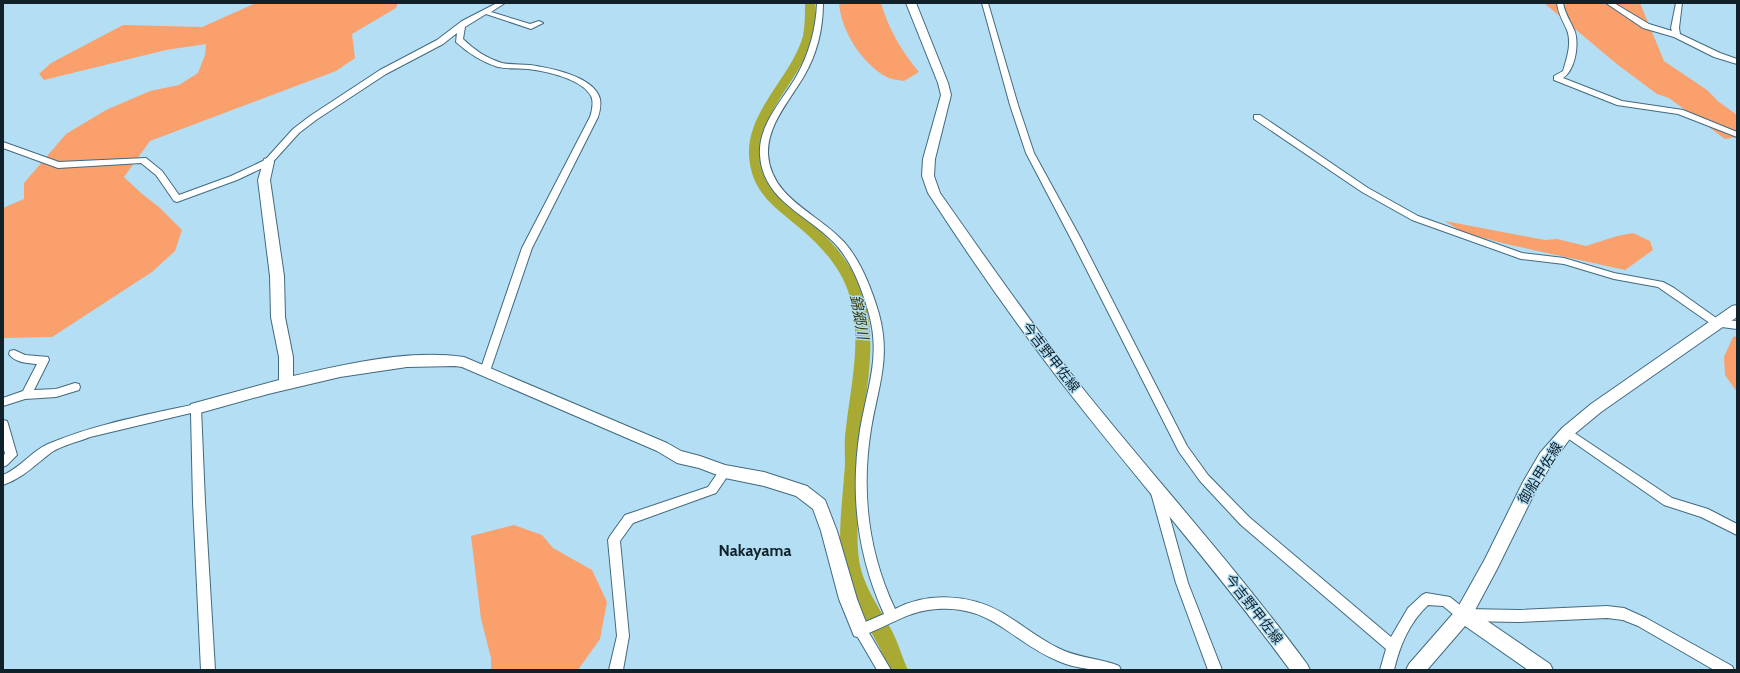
<svg xmlns="http://www.w3.org/2000/svg" width="1740" height="673" viewBox="0 0 1740 673" font-family="Cabin,'Noto Sans JP',sans-serif">
  <rect width="100%" height="100%" fill="#b3def4"/>
  <path fill="#f9a06d" d="M256,3h142l-2,5 -44,26 3,24 -19,13 -186,70 -26,36 17,16 18,14 23,23 -7,21 -23,21 -100,65 -49,1v-130l21,-9v-16l42,-49 40,-24 44,-19 29,-6 19,-12 7,-18 1,-11 -40,6 -122,30 -5,-6 12,-11 72,-38 79,2z
    M839,3h42c7,25 21,49 38,69l-15,9c-6,-1 -15,-2 -21,-6 -23,-15 -42,-45 -44,-72z
    M1544,3h96l24,58 43,29 12,12 18,13v22l-12,2 -56,-41 -12,-4 -39,-29z
    M1445,221l100,19 12,-1 29,7 31,-10 16,-3 17,8 3,9 -28,20 -119,-26 -44,-12z
    M1737,336v56l-12,-17 -1,-18 9,-20z
    M514,525l28,10 11,13 39,22 15,32 -7,37 -22,31h-87v-12l-10,-39 -10,-83z"/>
  <g fill="none" stroke-linecap="round" stroke-linejoin="round">
    <path fill="#a9aa34" fill-rule="evenodd" d="M805,3h10c1,11 1,22 -2,33 -10,42 -54,74 -52,120 3,40 32,50 59,75 19,18 36,40 44,66 13,43 3,87 -2,131 -1,12 0,24 -1,36 -1,32 -6,64 -2,96 4,26 20,47 32,69 7,13 11,28 17,41h-20c-4,-9 -6,-19 -11,-27 -13,-27 -33,-53 -36,-84 -3,-31 2,-63 4,-95 0,-12 -1,-24 1,-36 5,-44 16,-88 4,-131 -8,-28 -27,-49 -49,-68 -26,-22 -50,-36 -52,-74 -2,-44 43,-79 54,-119 2,-11 2,-22 2,-33z"/>
    <defs>
      <path id="street" d="M497,3h8l-14,9 39,12 9,-3 4,2 -12,6 -45,-15 -21,13 -2,12c11,11 25,20 39,24 9,2 19,1 28,2 20,3 64,11 70,34 1,6 0,12 -2,18l-66,131 -42,123 -1,3h-8l-1,-3 42,-123 68,-131c2,-6 4,-15 1,-21 -9,-17 -45,-25 -63,-27 -10,-1 -20,0 -30,-2 -16,-5 -30,-14 -42,-25l1,-9 -14,11 -57,30 -70,46 -17,13 -28,31 -34,16 -60,22 -3,-1 -18,-26 -15,-12 -83,5 -55,-20v-6l56,20 87,-4 16,13 17,24 52,-19 34,-16 28,-31 17,-13 70,-46 57,-30 25,-19z
        M817,3h6c0,26 -6,51 -19,73 -14,24 -37,49 -36,78 3,45 50,59 76,88 17,19 28,48 35,72 12,44 -1,73 -8,115 -10,62 -3,123 24,180 32,-17 74,-15 106,3 19,11 37,26 57,36 17,9 38,10 56,16l5,2 2,4c-23,0 -42,0 -63,-9 -50,-21 -68,-60 -130,-51 -21,3 -39,15 -59,23l22,37h-14l-21,-36 -2,-4 2,-4 28,-12c-27,-59 -34,-120 -24,-184 7,-42 21,-73 9,-116 -6,-22 -16,-49 -31,-67 -27,-32 -75,-44 -78,-92 -2,-30 22,-54 36,-78 13,-23 20,-48 21,-74z
        M982,3h6l30,102 16,48 46,84 107,209 21,29 41,42 142,120 17,-29 14,-13 4,-2 24,4 15,12 54,1 88,-4 17,2 22,10 86,48 2,4h-20l-76,-44 -15,-6 -16,-2 -88,4 -56,-1 -4,-2 -16,-13 -15,-1c-19,18 -28,40 -34,65h-14l6,-21 -145,-124 -41,-44 -21,-29 -109,-215 -44,-84 -16,-48z
        M1557,3h6c2,11 8,19 12,29 4,14 0,38 -12,46l59,23 61,9 54,22v5l-59,-23 -61,-9 -63,-25v-4l9,-5c4,-13 9,-28 4,-41 -4,-9 -9,-17 -10,-27z
        M1606,3h8l35,21 23,7 -1,-3 5,-25h6l-3,25 1,6 40,19 17,6v5l-23,-7 -40,-20 -31,-9z
        M1254,115h6l108,73 50,28 104,37 42,5 50,15 49,9 11,6 45,32 18,1v8l-23,-3 -56,-39 -44,-8 -50,-15 -43,-5 -109,-39 -50,-28 -108,-73z
        M14,350l11,5 23,2 1,3 -15,30 22,-1 19,-6 4,1 1,3 -1,3 -23,7 -31,2 -22,7v-8l20,-7 14,-27c-9,-1 -22,-1 -28,-10l1,-3z
        M196,404l4,1 1,3 4,94 10,168h-14l-8,-168 -2,-89 -101,24c-12,5 -27,8 -38,15 -16,12 -29,26 -49,33v-10c17,-7 29,-24 45,-31 47,-20 98,-29 148,-40z
        M3,420l4,1 1,3 9,31 -10,10 -4,2v-12l2,-1 -2,-9z
        M1567,428l105,70 36,11 29,15v11l-36,-18 -37,-12 -101,-70 -1,-3 1,-3z
        M725,466l4,2 2,3 -15,22 -83,30 -13,18 9,95 -6,34h-14l8,-34 -9,-96 2,-4 15,-21 83,-28 13,-19z
        M1157,488l4,2 2,3 25,90 34,87h-14l-32,-87 -25,-90 2,-3z"/>
      <path id="secondary" d="M906,3h10l32,80 3,12 -16,64 -1,17 6,17c47,67 93,133 144,197 74,92 153,179 223,274l3,6h-20c-68,-93 -144,-180 -215,-270 -52,-66 -101,-136 -147,-207l-6,-17 1,-17 18,-64 -3,-12z
        M268,158l4,1 2,3 -4,18 14,96 1,41 8,40v19c55,-12 115,-27 171,-19l203,86 14,8 19,5 25,9 39,7 43,14 18,14 12,31 20,68 12,31 -3,6 -6,2 -6,-2 -15,-37 -18,-68 -8,-22 -17,-13 -32,-10 -39,-8 -26,-10 -22,-5 -20,-12 -195,-84 -7,-1 -48,1 -67,10 -72,17 -72,20 -5,-2 -2,-4 2,-4 88,-24v-23l-8,-40 -1,-41 -12,-96 6,-21z
        M1737,305v12l-136,95 -29,24 -20,27 -17,29 -38,77 -23,43 76,52 3,6h-25l-63,-44 -38,44h-21l3,-6 48,-55 28,-50 38,-77 17,-29 22,-25 29,-24 141,-98z"/>
    </defs>
    <use href="#street" stroke="#426a7e" stroke-width="2"/>
    <use href="#secondary" stroke="#426a7e" stroke-width="2"/>
    <use href="#street" fill="#fff" fill-rule="evenodd"/>
    <use href="#secondary" fill="#fff" fill-rule="evenodd"/>
  </g>
  <g text-anchor="middle" stroke-width="3" stroke-linejoin="round" paint-order="stroke">
    <g font-size="14" fill="#102129" stroke="#b3def4">
      <text transform="translate(1051 357) rotate(52)" y="5">今吉野甲佐線</text>
      <text transform="translate(1540 473) rotate(-58)" y="5">御船甲佐線</text>
      <text transform="translate(1254 609) rotate(52)" y="5">今吉野甲佐線</text>
    </g>
    <g font-size="15" font-style="italic" fill="#3c3d0d" stroke="#b3def4">
      <text transform="translate(859 317) rotate(80)" y="5">錦郷川</text>
    </g>
    <g font-size="16" font-weight="bold" fill="#102129" stroke="#b3def4">
      <text x="755" y="556">Nakayama</text>
    </g>
  </g>
  <rect width="1740" height="673" fill="none" stroke="#102129" stroke-width="8"/>
</svg>
